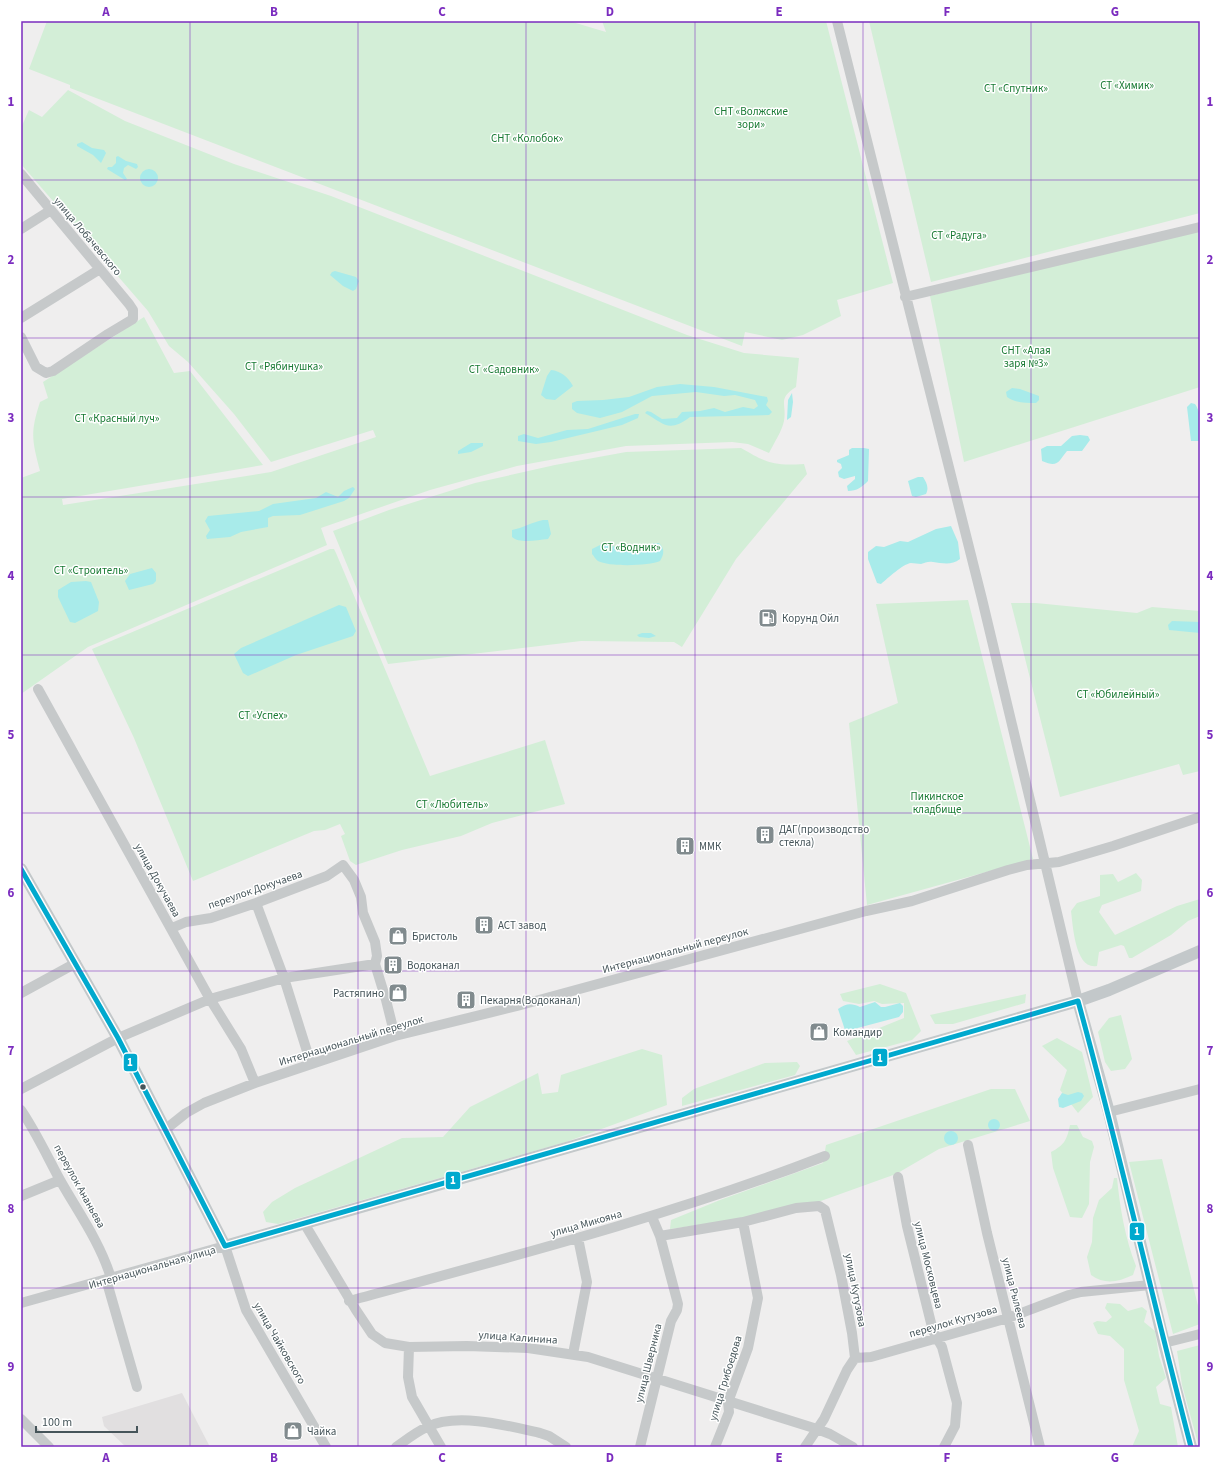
<svg xmlns="http://www.w3.org/2000/svg" width="1221" height="1468" viewBox="0 0 1221 1468" font-family="'Source Sans 3',sans-serif">
  <rect width="100%" height="100%" fill="#efeeee"/>
  <path fill="#e1dfe0" d="M182,1393l28,54h-84l-22,-21 -2,-9z"/>
  <path fill="#d3eed7" d="M47,21h522l37,11 -4,-11h224l67,262 -56,17 4,16 -38,19 -21,5 -37,-8 -3,14 -672,-258v-3l-41,-16z
    M869,21h331v192l-269,69z
    M68,90l57,31 109,43 97,32 356,139 57,18 55,5 -3,29c-19,12 -9,16 -12,34 -2,10 -10,22 -15,32l-21,-9 -16,-2 -106,4 -109,20 -87,24 -109,38 6,17 -239,102 -67,47v-216l19,-7c-8,-31 -10,-38 0,-69l8,-4 -5,-16 101,-65 30,56 16,-2 73,94 -201,34 1,6 208,-33 105,-35 -3,-7 -102,32 -37,-48 -46,-52 -19,-16 -21,-35 -127,-147v-36l8,-18 13,7z
    M1200,226v161l-236,75 -34,-166z
    M741,448c26,15 32,18 63,16l3,10 -71,85 -54,88 -8,-5 -93,-1 -193,23 -55,-133 56,-21 86,-27 80,-18 71,-13z
    M330,549h4l2,4 94,223 115,-36 20,64 -73,19 -31,13 -59,14 -46,15 -6,-4 -9,-25 4,-2 -5,-10 -15,6 -11,1 -121,50 -59,-143 -42,-89z
    M968,600l65,259 -166,46 -18,-182 49,-20 -22,-99z
    M1011,603h25l101,10 15,-6 48,4v160l-17,4 -4,-11 -119,33z
    M1136,873l6,7 -1,11 -39,14 -3,7 16,23 62,-29 23,-7v17l-12,5 -17,14 -39,23h-3l-5,-12 -3,-1 -22,7 -2,14c-22,4 -24,-40 -26,-55l6,-8 23,-7v-21l13,-1 5,8z
    M880,984l26,9 15,38 -9,9 -56,15 -9,-14 57,-23v-15l-22,1 -8,-3 -15,3 -16,-3 -3,-7z
    M1026,994l-1,9 -72,21h-18l-5,-9z
    M1121,1015l11,44 -7,10 -14,2 -6,-9 -7,-30 11,-14z
    M1057,1038l25,14 11,45 -15,16 -18,-23 7,-20 -25,-24z
    M642,1049l20,6 5,50 -101,37 -288,82 -12,-2 -3,-10 9,-10 23,-14 107,-50 41,-1 27,-30 68,-34 4,21 16,-2 3,-17z
    M797,1062l3,4 -5,9 -113,31v-8l12,-9 71,-26z
    M991,1089h24l15,32 -91,28 -43,25 -78,28 -76,17 -72,10 1,-9 49,-20 103,-37 3,-18z
    M1070,1125h7l6,12 9,4 2,6 -4,15 -1,42 -7,14 -12,-1 -17,-49 -2,-16c14,-7 16,-13 19,-27z
    M1162,1159l38,155v10l-27,10 -44,-172z
    M1114,1178h3c3,30 8,60 19,88l-3,9c-15,7 -28,10 -42,0l-4,-18 5,-15 1,-24 6,-18 13,-12z
    M1107,1303l13,1 8,7 14,-4 5,4 -3,11 11,9 4,25 7,22 -10,9 4,17 11,3 7,40h-46l7,-16 -15,-51v-31l-14,-13 -12,-2 -5,-11 4,-2 9,1 6,-5 -7,-9z
    M1200,1345v102h-1l-17,-62 -5,-34z"/>
  <path fill="#a8ebea" d="M82,142l10,6 12,2 2,3 -5,10 -8,-8 -16,-9v-2z
    M118,156l8,5 11,3 1,3 -2,2 -8,-4 -4,3 -1,5 4,6 -2,1 -18,-11 1,-2h4l4,-4v-6z
    M140 178a9 9 0 1 1 18 0a9 9 0 1 1-18 0Z
    M335,271l21,6 3,4 -3,8 -3,2 -10,-5 -13,-11 2,-3z
    M551,370c10,1 17,7 22,16l-18,14 -9,-1 -5,-4 6,-19z
    M680,384l34,3 53,10 1,4 -2,4 6,7 -3,3 -79,2c-21,16 -26,7 -45,-4l2,-2 4,1 11,7 15,-1 5,-6 18,-1 14,-3 11,4 18,-5 11,2 4,-3 -3,-6 -20,-5 -11,1 -28,-4 -44,4 -30,16 -22,6 -23,-5 -5,-4v-6l5,-2 26,-1 26,-3 28,-10z
    M1012,388l8,1 19,7v4l-3,3c-11,0 -20,0 -29,-6l-1,-5z
    M792,393l1,9 -2,15 -4,3 1,-20z
    M1191,403l4,1c7,10 7,26 4,37h-8l-4,-34z
    M635,414h4l-1,4 -16,7 -71,17 -15,2 -18,-3v-5l6,-2 14,4 29,-8 21,-1z
    M1080,435l8,1 2,4 -8,11h-15c-9,11 -9,17 -25,10l-1,-12 6,-3h14l11,-10z
    M471,443h12v3l-12,6 -13,2v-3z
    M852,448h12l5,1 -1,32c-6,6 -11,10 -20,10l-1,-5 8,-7v-3l-11,3 -5,-2 -1,-5 4,-4 -1,-4 -4,-2v-2l12,-5v-5z
    M918,477h5c4,6 6,11 3,17l-10,3 -4,-1 -4,-15z
    M353,487l2,2 -6,9 -5,3 -44,14 -27,1 -5,2v9l-27,5 -11,5 -23,2 -1,-3 4,-6 -5,-9 3,-5 51,-5 14,-7 43,-6 10,-6 12,5 6,-6z
    M543,520h5l3,14 -3,5c-11,1 -28,5 -36,-2v-7c11,-2 20,-8 31,-10z
    M951,526l7,16 2,17c-9,7 -18,4 -27,3 -5,-1 -8,1 -12,2 -3,0 -7,-1 -10,-1 -8,1 -23,15 -30,21l-4,-1 -9,-24v-7l8,-6 8,1 16,-6 8,1 28,-13z
    M604,543c15,9 39,1 55,0 6,6 5,11 1,18 -11,5 -51,6 -62,0 -2,-1 -4,-5 -6,-7v-5z
    M152,568l4,5v8l-3,3 -24,6 -4,-9 5,-7z
    M86,581l5,1 8,20 -1,9 -23,12 -5,-1 -12,-25v-7l13,-8z
    M339,605l7,2 10,24 -3,5 -57,19 -48,21 -5,-3 -9,-19 7,-6z
    M1172,621l28,1v11l-31,-3 -1,-5z
    M642,633h9l5,3 -7,2 -10,-1 -2,-2z
    M875,1002l6,5h4l15,-4 3,3v6l-4,5 -49,13h-5l-7,-21c8,-6 14,-6 22,-2z
    M1078,1092l4,1 2,3 -3,5 -18,7 -4,-1 -1,-8 4,-6 6,2z
    M988 1125a6 6 0 1 1 12 0a6 6 0 1 1-12 0Z
    M944 1138a7 7 0 1 1 14 0a7 7 0 1 1-14 0Z"/>
  <g fill="none" stroke-linecap="round" stroke-linejoin="round">
    <path stroke="#c6c9ca" stroke-width="10" d="M837,21l145,578 96,402
      M21,174l108,130 4,6v9l-25,15 -55,37 -7,2 -10,-6 -15,-30
      M21,229l30,-19
      M905,297l295,-70
      M21,318l79,-49
      M38,689l172,310 31,50 14,34
      M256,903l28,75 27,86
      M172,928l14,-6 25,-4 45,-15 71,-27 16,-11 11,15 7,17 2,16 12,29 2,14 -2,8 11,36 9,36
      M21,993l55,-30
      M21,1089l97,-51 92,-39 74,-21 91,-14
      M21,1110c15,22 26,46 39,70 18,32 40,62 51,98
      M1109,1112l91,-23
      M166,1129l20,-16 18,-10 51,-20 140,-47 122,-30 349,-95 46,-10 96,-31 19,-5 32,-3 54,-16 87,-29
      M968,1145l19,88 53,214
      M898,1177l9,49 26,105 9,16 15,56 -2,23 -11,21
      M21,1196l39,-16
      M304,1223l52,87 16,24 13,9 24,4 58,-1 61,2 60,9 229,72 13,5 23,13
      M660,1236l83,-14 53,-14 23,-2 6,4 16,65 11,58 3,25 -8,12 -23,49 -19,28
      M106,1279l31,108
      M349,1301c161,-44 321,-85 476,-145
      M21,1303l204,-57 21,64 80,137
      M1164,1343l36,-9
      M409,1347l-1,30 4,20 29,50
      M573,1354l14,-72 -9,-44
      M855,1358l16,-1 137,-39 61,-23 12,-3 69,-7
      M21,1419l28,28
      M396,1447c10,-7 20,-15 31,-20 30,-15 82,-1 113,6l9,3 17,11
      M640,1447l31,-126 6,-11 1,-6 -18,-68 -8,-19
      M715,1447l14,-35 -1,-10 20,-54 10,-50 -15,-76"/>
    <path stroke="#c3c8ca" stroke-width="12" d="M21,869l97,169 107,208 853,-245 31,-11 91,-39
      M1078,1001l31,111 55,231 27,104"/>
    <defs>
      <path id="bus-1" d="M21,869l97,169 107,208 853,-245c41,148 74,297 113,446"/>
    </defs>
    <use href="#bus-1" stroke="#fff" stroke-width="8"/>
    <use href="#bus-1" stroke="#00a9ce" stroke-width="5"/>
  </g>
  <path fill="none" stroke="#7b2cbf" stroke-width="1" stroke-opacity="0.55" d="M190,21v1426M358,21v1426M526,21v1426M695,21v1426M863,21v1426M1031,21v1426M21,180h1179M21,338h1179M21,497h1179M21,655h1179M21,813h1179M21,971h1179M21,1130h1179M21,1288h1179"/>
  <defs>
    <symbol id="fuel-square" viewBox="-11 -11 22 22"><rect x="-9" y="-9" width="18" height="18" rx="4" fill="#818b8e" stroke="#fff"/><path d="M-5.5-6h7V0h2V4h1.3V-2.5L3-4.5l.8-.8L6-3V5H2.5V1h-1V6h-7ZM-4.2-4.7v3.2H.2V-4.7Z" fill="#fff"/></symbol>
    <symbol id="building-square" viewBox="-11 -11 22 22"><rect x="-9" y="-9" width="18" height="18" rx="4" fill="#818b8e" stroke="#fff"/><path d="M-4-6H4V6H1V3H-1V6H-4ZM-2.5-4.3h1.7v1.8h-1.7ZM.8-4.3h1.7v1.8H.8ZM-2.5-1h1.7V.8h-1.7ZM.8-1h1.7V.8H.8Z" fill="#fff"/></symbol>
    <symbol id="shop-square" viewBox="-11 -11 22 22"><rect x="-9" y="-9" width="18" height="18" rx="4" fill="#818b8e" stroke="#fff"/><path d="M-5-2.5h2.3a2.7 3.5 0 0 1 5.4 0H5L5.5 6h-11ZM-1.5-2.5h3a1.5 2.3 0 0 0-3 0Z" fill="#fff"/></symbol>
  </defs>
  <g fill-rule="evenodd">
    <use href="#fuel-square" x="757" y="607" width="22" height="22"/>
    <use href="#building-square" x="754" y="824" width="22" height="22"/>
    <use href="#building-square" x="674" y="835" width="22" height="22"/>
    <use href="#building-square" x="473" y="914" width="22" height="22"/>
    <use href="#shop-square" x="387" y="925" width="22" height="22"/>
    <use href="#building-square" x="382" y="954" width="22" height="22"/>
    <use href="#shop-square" x="387" y="982" width="22" height="22"/>
    <use href="#building-square" x="455" y="989" width="22" height="22"/>
    <use href="#shop-square" x="808" y="1021" width="22" height="22"/>
    <use href="#shop-square" x="282" y="1420" width="22" height="22"/>
  </g>
  <circle fill="#46555a" stroke="#fff" stroke-width="1.5" cx="143" cy="1087" r="3.5"/>
  <g text-anchor="middle" stroke-width="3" stroke-linejoin="round" paint-order="stroke">
    <g font-size="11" fill="#187a33" stroke="#fff">
      <text x="1127" y="89">СТ «Химик»</text>
      <text x="1016" y="92">СТ «Спутник»</text>
      <text x="751" y="115">СНТ «Волжские<tspan x="751" dy="13">зори»</tspan></text>
      <text x="527" y="142">СНТ «Колобок»</text>
      <text x="959" y="239">СТ «Радуга»</text>
      <text x="1026" y="354">СНТ «Алая<tspan x="1026" dy="13">заря №3»</tspan></text>
      <text x="284" y="370">СТ «Рябинушка»</text>
      <text x="504" y="373">СТ «Садовник»</text>
      <text x="117" y="422">СТ «Красный луч»</text>
      <text x="631" y="551">СТ «Водник»</text>
      <text x="91" y="574">СТ «Строитель»</text>
      <text x="1118" y="698">СТ «Юбилейный»</text>
      <text x="263" y="719">СТ «Успех»</text>
      <text x="937" y="800">Пикинское<tspan x="937" dy="13">кладбище</tspan></text>
      <text x="452" y="808">СТ «Любитель»</text>
    </g>
    <g font-size="11" fill="#46555a" stroke="#fff">
      <text transform="translate(88 236) rotate(50)" y="4">улица Лобачевского</text>
      <text transform="translate(158 880) rotate(61)" y="4">улица Докучаева</text>
      <text transform="translate(255 889) rotate(-19)" y="4">переулок Докучаева</text>
      <text transform="translate(675 950) rotate(-15)" y="4">Интернациональный переулок</text>
      <text transform="translate(351 1040) rotate(-17)" y="4">Интернациональный переулок</text>
      <text transform="translate(80 1186) rotate(61)" y="4">переулок Ананьева</text>
      <text transform="translate(586 1223) rotate(-16)" y="4">улица Микояна</text>
      <text transform="translate(929 1265) rotate(76)" y="4">улица Московцева</text>
      <text transform="translate(152 1267) rotate(-16)" y="4">Интернациональная улица</text>
      <text transform="translate(856 1290) rotate(79)" y="4">улица Кутузова</text>
      <text transform="translate(1015 1293) rotate(76)" y="4">улица Рылеева</text>
      <text transform="translate(953 1321) rotate(-16)" y="4">переулок Кутузова</text>
      <text transform="translate(518 1337) rotate(4)" y="4">улица Калинина</text>
      <text transform="translate(280 1343) rotate(60)" y="4">улица Чайковского</text>
      <text transform="translate(648 1363) rotate(-76)" y="4">улица Шверника</text>
      <text transform="translate(725 1378) rotate(-73)" y="4">улица Грибоедова</text>
    </g>
    <g font-size="11" fill="#46555a" stroke="#fff" text-anchor="start">
      <text x="782" y="622">Корунд Ойл</text>
      <text x="779" y="833">ДАГ(производство<tspan x="779" dy="13">стекла)</tspan></text>
      <text x="699" y="850">ММК</text>
      <text x="498" y="929">АСТ завод</text>
      <text x="412" y="940">Бристоль</text>
      <text x="407" y="969">Водоканал</text>
      <text x="384" y="997" text-anchor="end">Растяпино</text>
      <text x="480" y="1004">Пекарня(Водоканал)</text>
      <text x="833" y="1036">Командир</text>
      <text x="307" y="1435">Чайка</text>
    </g>
  </g>
  <g stroke="#fff" stroke-width="1.5">
    <rect x="872" y="1048" width="16" height="19" rx="4" fill="#00a9ce"/>
    <rect x="123" y="1053" width="15" height="19" rx="4" fill="#00a9ce"/>
    <rect x="445" y="1171" width="16" height="19" rx="4" fill="#00a9ce"/>
    <rect x="1129" y="1222" width="16" height="19" rx="4" fill="#00a9ce"/>
  </g>
  <g font-size="11" text-anchor="middle" font-weight="bold" fill="#fff">
    <text x="880" y="1062">1</text>
    <text x="130" y="1066">1</text>
    <text x="453" y="1184">1</text>
    <text x="1137" y="1235">1</text>
  </g>
  <rect width="1221" height="1468" fill="none" stroke="#ffffff" stroke-width="44"/>
  <path d="M36 1426v6h101v-6" fill="none" stroke="#46555a" stroke-width="2"/>
  <text x="42" y="1426" font-size="12" fill="#46555a" stroke="#ffffff" stroke-width="3" paint-order="stroke">100 m</text>
  <rect x="22" y="22" width="1177" height="1424" fill="none" stroke="#7b2cbf" stroke-width="1.5"/>
  <g font-size="13" text-anchor="middle" font-weight="bold" fill="#7b2cbf">
    <text x="106" y="16">A</text>
    <text x="274" y="16">B</text>
    <text x="442" y="16">C</text>
    <text x="610" y="16">D</text>
    <text x="779" y="16">E</text>
    <text x="947" y="16">F</text>
    <text x="1115" y="16">G</text>
    <text x="11" y="106">1</text>
    <text x="1210" y="106">1</text>
    <text x="11" y="264">2</text>
    <text x="1210" y="264">2</text>
    <text x="11" y="422">3</text>
    <text x="1210" y="422">3</text>
    <text x="11" y="580">4</text>
    <text x="1210" y="580">4</text>
    <text x="11" y="739">5</text>
    <text x="1210" y="739">5</text>
    <text x="11" y="897">6</text>
    <text x="1210" y="897">6</text>
    <text x="11" y="1055">7</text>
    <text x="1210" y="1055">7</text>
    <text x="11" y="1213">8</text>
    <text x="1210" y="1213">8</text>
    <text x="11" y="1371">9</text>
    <text x="1210" y="1371">9</text>
    <text x="106" y="1462">A</text>
    <text x="274" y="1462">B</text>
    <text x="442" y="1462">C</text>
    <text x="610" y="1462">D</text>
    <text x="779" y="1462">E</text>
    <text x="947" y="1462">F</text>
    <text x="1115" y="1462">G</text>
  </g>
</svg>
